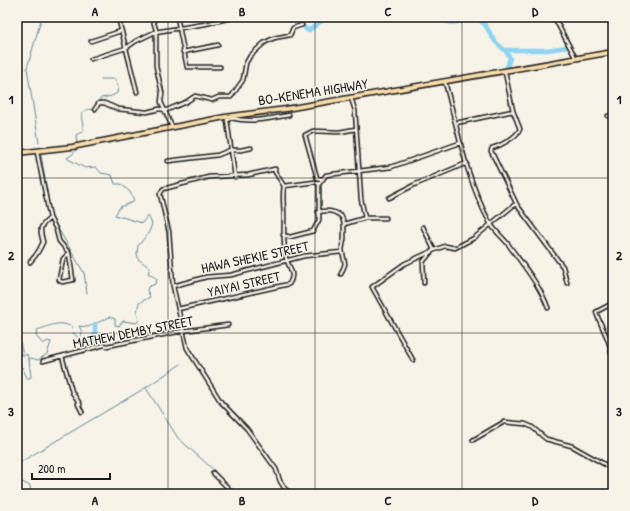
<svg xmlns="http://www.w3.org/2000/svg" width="630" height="511" viewBox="0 0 630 511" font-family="'Patrick Hand',sans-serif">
  <rect width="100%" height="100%" fill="#f7f3e8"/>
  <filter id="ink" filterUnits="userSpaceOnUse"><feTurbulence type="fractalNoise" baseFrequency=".025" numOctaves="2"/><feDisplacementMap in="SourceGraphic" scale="8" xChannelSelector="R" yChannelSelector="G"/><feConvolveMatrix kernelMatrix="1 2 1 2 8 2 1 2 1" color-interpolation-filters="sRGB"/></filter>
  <g filter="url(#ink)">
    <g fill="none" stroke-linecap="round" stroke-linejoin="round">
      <path stroke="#618a9c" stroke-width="1" d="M96,106l5,-8 11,-2 5,-3 1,-6 -3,-8h-14
        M39,143l-12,-75 14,-48
        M77,144l-1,-9 7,-4c1,-13 -9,-22 12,-22
        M41,154l10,62 33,57 3,20
        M17,325l6,31 4,-2 2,6
        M17,385l3,-5 -2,-10 4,-3 5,11h2l2,-1 -2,-17 2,-2 7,2 9,-6 4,-12 -3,-1 -5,3 -7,-8 1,-6c13,-4 22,-10 35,-3l1,6 7,6 2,-7 -3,-6 9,1 22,-10 5,2v6l4,1 4,-5 14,2 2,-3 -2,-8 2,-9 11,-6 -3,-7 1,-3 7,-3 2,-5 -9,-6 2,-5 -12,-9 -1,-6 1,-7 11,-14 3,-8 -4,-9 -6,8 -27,-8 5,-8 13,-5 1,-2 -4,-8 -9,-8h-6l-3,-9 -11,-2 -5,-6 -11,1 -17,-9 -1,-1 6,-4 5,-7
        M146,388l32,50 37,33
        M17,469l2,-6 126,-75 36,-24
        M17,479l13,7 1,8"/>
      <path stroke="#8fd4f1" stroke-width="4.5" d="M441,17c15,14 22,-2 35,2 11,3 12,13 18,21 6,8 11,7 16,18l-3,9
        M302,25l6,6 19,-14
        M507,50h40l19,-3
        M80,339v2l11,2 4,-2v-17"/>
      <defs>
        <path id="minor" d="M118,17l19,75
          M152,17l4,13v36l6,27 -1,9 11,25
          M177,17l10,50h33
          M554,17l21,40
          M91,41l30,-10
          M183,52l35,-7
          M91,59l35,-11 10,-7 19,-9 50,-8 30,-7
          M505,72l8,39 7,18c-3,8 -20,17 -28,19l-1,3 26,54
          M445,82c13,48 21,97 45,141 5,8 12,14 18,21 14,20 32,41 40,64
          M351,98l4,12 6,89 4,19
          M95,109l4,-6h5l14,6 29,3 12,-3 8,1 19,-8 9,-6 17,4 7,-3h12l12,-17 3,-17 4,-7 14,-13 10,-5 16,-3 3,-7 9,-3
          M608,116l5,-1
          M227,120l8,57
          M228,120l3,-2c21,5 37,1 58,-3
          M456,123l57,-12
          M37,152l13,66 6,11 3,12 10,12 4,27 -11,2 -3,-2 4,-21 6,-6
          M168,161l50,-6 12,-5h11l10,-2
          M322,179l-5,-1 -12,-43 8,-4 26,1 17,-3
          M284,186l31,-4 4,2
          M389,198l25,-13 53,-22
          M318,212c9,-2 17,-2 24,5l2,7
          M423,227l11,23
          M283,235l7,2 23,-6 6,-11v-36l7,-9 65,-8 69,-24
          M30,262c5,-5 10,-13 13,-20 -3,-13 -5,-14 7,-24
          M341,274l4,-10 -3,-14 2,-11v-15l21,-6h21
          M424,283l-1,-21 9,-11 13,-5 10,2 19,-10 40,-33h3l46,62 4,16
          M173,286l33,-9 25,-2 73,-19 38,-4
          M178,309l111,-25c7,-10 0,-16 -3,-26 -3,-14 -2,-26 -2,-41 0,-11 -2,-20 0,-31l-9,-14v-3l-27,6 -39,2 -46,12 -3,5 9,38 4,54 14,62 34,54 26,27 29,40 4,12 5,8 7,5
          M611,353c0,-12 -11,-28 -15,-41l17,-9
          M62,356l10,36 8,12h-2l4,8
          M413,360l-41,-73 32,-23 26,-12
          M43,361l61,-16 3,1 75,-15 46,-6
          M473,440l31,-18 21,2 7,3 14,12 26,7 41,23
          M213,473l21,21"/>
        <path id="trunk" d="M17,153l55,-6 153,-30 61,-8 327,-57"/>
      </defs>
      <use href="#minor" stroke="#1c1c1c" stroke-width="5.5"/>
      <use href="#trunk" stroke="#1c1c1c" stroke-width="7"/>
      <use href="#minor" stroke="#f7f3e8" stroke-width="2.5"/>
      <use href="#trunk" stroke="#faddab" stroke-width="4"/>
    </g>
  </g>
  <path fill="none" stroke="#1c1c1c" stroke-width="1" stroke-opacity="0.55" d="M168,17v477M315,17v477M462,17v477M17,178h596M17,333h596"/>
  <g text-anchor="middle" stroke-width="3" stroke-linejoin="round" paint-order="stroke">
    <g font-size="14" fill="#1c1c1c" stroke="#f7f3e8">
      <text transform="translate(313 92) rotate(-9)" y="5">BO-KENEMA HIGHWAY</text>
      <text transform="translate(255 257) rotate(-12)" y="5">HAWA SHEKIE STREET</text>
      <text transform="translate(244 284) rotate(-13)" y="5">YAIYAI STREET</text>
      <text transform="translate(133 332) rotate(-11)" y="5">MATHEW DEMBY STREET</text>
    </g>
  </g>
  <rect width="630" height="511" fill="none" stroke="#f7f3e8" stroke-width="44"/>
  <path d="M32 473v6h78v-6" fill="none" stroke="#1c1c1c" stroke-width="2"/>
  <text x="38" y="473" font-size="12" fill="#1c1c1c" stroke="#f7f3e8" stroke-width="3" paint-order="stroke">200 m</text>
  <rect x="22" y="22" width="586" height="467" fill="none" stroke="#1c1c1c" stroke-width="1.5"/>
  <g font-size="13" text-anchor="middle" font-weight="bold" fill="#1c1c1c">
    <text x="95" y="16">A</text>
    <text x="242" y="16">B</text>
    <text x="388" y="16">C</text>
    <text x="535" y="16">D</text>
    <text x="11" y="104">1</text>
    <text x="619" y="104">1</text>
    <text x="11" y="260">2</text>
    <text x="619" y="260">2</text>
    <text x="11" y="416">3</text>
    <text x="619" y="416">3</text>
    <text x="95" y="505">A</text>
    <text x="242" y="505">B</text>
    <text x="388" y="505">C</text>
    <text x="535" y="505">D</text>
  </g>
</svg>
